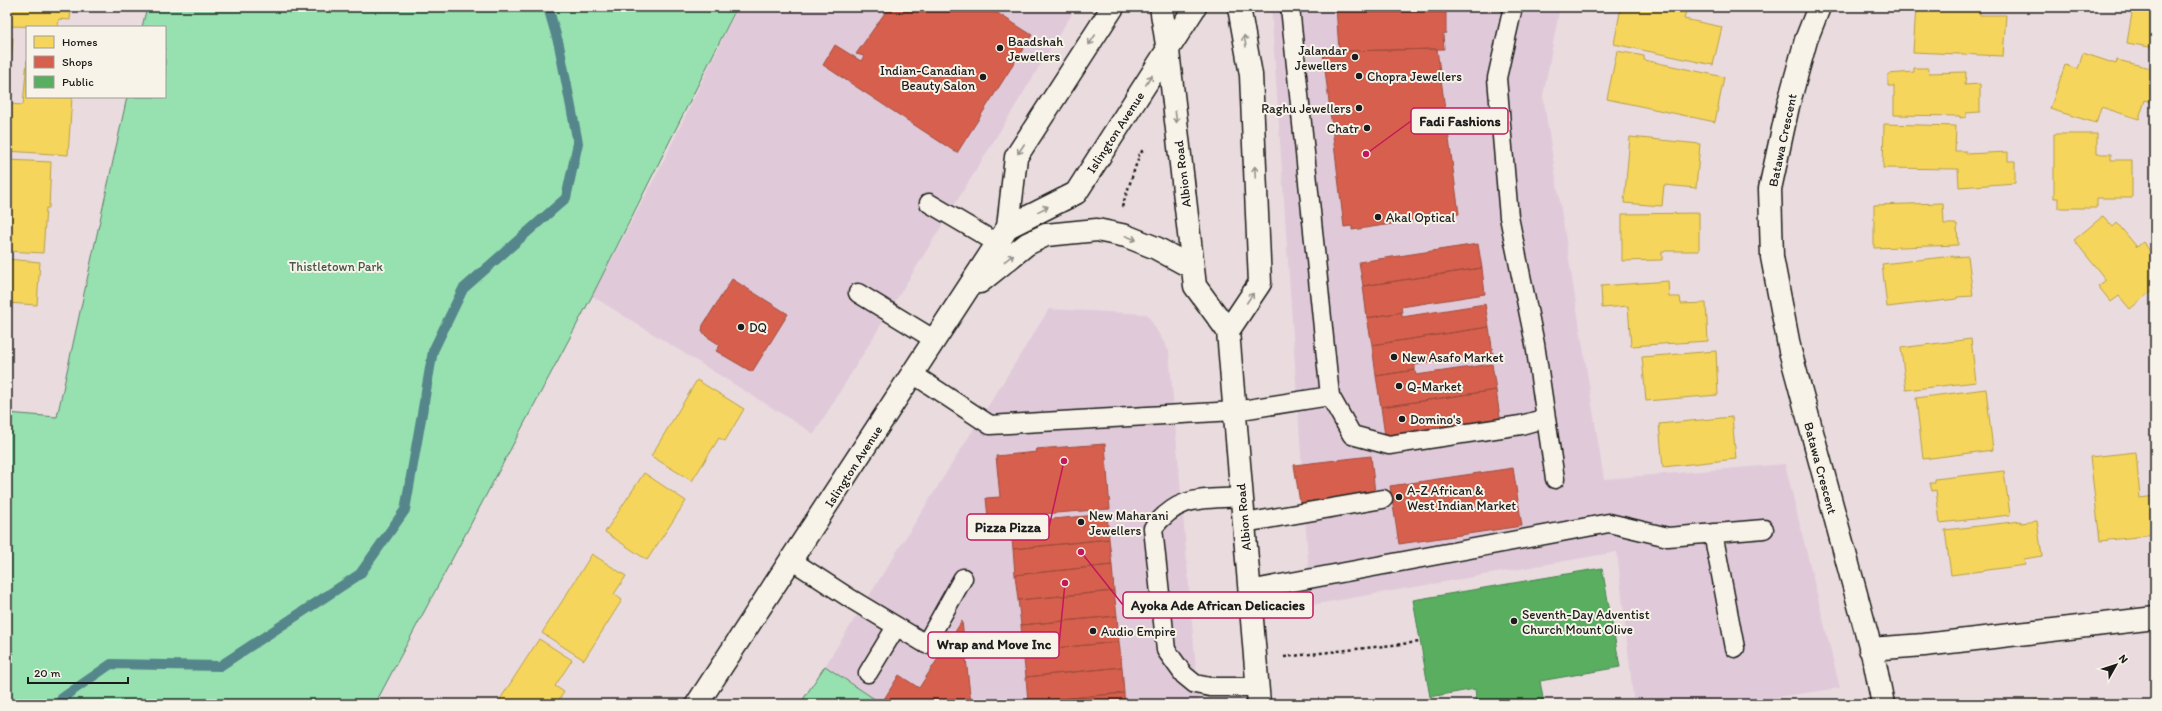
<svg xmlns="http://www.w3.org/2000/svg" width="2162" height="711" viewBox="0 0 2162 711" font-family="Itim,sans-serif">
  <rect width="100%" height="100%" fill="#eadbdf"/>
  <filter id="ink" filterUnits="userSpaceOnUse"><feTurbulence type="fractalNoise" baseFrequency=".025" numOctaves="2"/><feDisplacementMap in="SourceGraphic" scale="8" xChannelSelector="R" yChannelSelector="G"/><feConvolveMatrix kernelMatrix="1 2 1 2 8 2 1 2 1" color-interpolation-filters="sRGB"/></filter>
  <g filter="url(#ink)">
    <path fill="#e0cad9" d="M738,7h338l-262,427 -222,-138 68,-128z
      M1271,7h289l-17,89 61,383 181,-15 55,224 -111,16h-95l-17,-152 -306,53z
      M1049,309l98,5 22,37 30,353h-317l-57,-38z"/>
    <path fill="#97e1b0" stroke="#5a7e66" d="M147,7h590l-145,289 -217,408h-368v-291l50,4 70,-320h38v-70h-23z
      M825,666l57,38h-82z"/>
    <path fill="#f6d55c" stroke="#b59e49" d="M7,7h64l-1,13 -11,-1 -1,8 -51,-1z
      M1621,7h66l-3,12 38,8 -9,38 -99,-21z
      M1916,7h64v8h26l-3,41 -90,-4z
      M2133,7h22v41l-28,-5z
      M7,38h6l-5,66 15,1 4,-45v37h45l-4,58 -61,-4z
      M1617,51l27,5v4l80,17 -9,45 -108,-23z
      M2083,53l33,11 1,-4 38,9v22l-3,11 -7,-2 -6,19 -38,-12 -5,16 -46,-14 15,-44 13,4z
      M1914,68h14l1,5 37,-1 -1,13 15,-1v28l-14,1v4l-6,1v-2l-66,-1v-29h-6v-12l26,-2z
      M1884,124l72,2 -1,25h11v3l42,-2v9h7v22l-56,4 -1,-18 -75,-1z
      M2054,134h43v20h14v6h21v38h-35v10h-39v-10h-4z
      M1630,137l70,7 -4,44 -32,-3 -2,21 -38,-3z
      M7,160l44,2 -2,46h-3l-3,45 -36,-2z
      M1943,203l1,21h13l1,21 -84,3v-43z
      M1699,213v38h-37v9l-40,1v-47z
      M2103,216l10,11 4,-4 20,24 6,-5 12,15 -3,6 3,4v21l-25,21 -11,-13 -8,6 -13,-16 8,-6 -32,-40z
      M1953,256v1l15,-1 5,40 -16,1v2l-70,8 -5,-43z
      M7,259l33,3 -3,43 -30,-2z
      M1668,281l1,16h11l1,7 25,-1 2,38 -77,5 -3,-40 -26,2 -1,-22z
      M1971,339l5,43 -70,8 -5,-42z
      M1716,351l2,44 -72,6 -4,-44z
      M697,380l47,29 -19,32 -6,-3 -27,43 -41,-25z
      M1986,389l7,61 -70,9 -7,-61z
      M1732,417l4,42 -73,8 -4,-43z
      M2136,452l4,46 15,-2v39l-55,6 -10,-84z
      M2004,471l6,44 -70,8 -4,-33 -4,1 -2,-8h5v-4z
      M644,473l42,28 -39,59 -42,-28z
      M2021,521v2l16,-2 5,35 -18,3 1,6 -74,10 -6,-45z
      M592,554l34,22 -12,18 8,6 -38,60 -42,-27z
      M539,639l33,21 -17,26 9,6 -8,12h-59z
      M2042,699v5h-23l-1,-2z"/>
    <path fill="#d6604d" stroke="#9e4c3e" d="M889,7h99l44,28 -75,118 -134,-88 12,-20 26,16 3,-5 -8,-2z
      M1336,7h110v26l-3,1 1,15 -105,2z
      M1437,49l22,165 -107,16v-4l-8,1 -21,-174 16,-2z
      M1478,244l4,24 -119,18 -4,-24z
      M1482,268l3,26 -84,13 1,5 -35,6 -4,-32z
      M732,279l56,35 -36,58 -36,-21 4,-6 -14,-9 -4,-5 1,-6z
      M1485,304l4,23 -117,18 -5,-27 35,-6v5z
      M1489,327l4,27 -78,11v5l-39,6 -4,-31z
      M1492,364l4,26 -115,17 -5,-31 39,-6 1,5z
      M1496,390l4,27 -2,2 -113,17 -4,-29z
      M1105,444l5,65 -122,9 -2,-20 14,-1 -4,-41 41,-4 -1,-3z
      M1371,456l4,37 -75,10 -6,-38z
      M1513,468l9,58 -123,18 -9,-58z
      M1107,514l2,25 -96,10 -3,-26z
      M1109,539l3,26 -97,10 -2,-26z
      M1112,565l2,26 -96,9 -3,-25z
      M1114,591l3,25 -96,9 -3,-25z
      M1117,616l2,26 -96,9 -2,-26z
      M962,621l9,83h-90l18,-29 20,13z
      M1119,642l3,25 -96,10 -3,-26z
      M1122,667l2,26 -96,9 -2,-25z
      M1124,693l1,11h-97v-2z"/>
    <path fill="#5aae61" stroke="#47824c" d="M1602,568l18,99 -80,14 4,23h-67l-2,-15 -45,8 -17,-97z"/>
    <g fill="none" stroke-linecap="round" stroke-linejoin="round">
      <path stroke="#55868b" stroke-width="10" d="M59,704l3,-6 49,-34 109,2 140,-92 45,-64 28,-159 30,-62 103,-91 12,-55 -19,-98 -11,-38"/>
      <defs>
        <path id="lane" d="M1513,7l-16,71 12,139 26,127 20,135
          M929,203l68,40
          M858,293l77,47
          M913,374l77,51 245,-14 95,-15 -40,-389
          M1330,396l22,39 37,10 132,-20 25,-7
          M1242,497c-40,3 -62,-3 -89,31l13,122 18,25 11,9 15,3h48
          M1244,523l139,-24
          M1713,533l22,115
          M791,560l60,39 75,45 37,-66
          M1249,590l360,-67 59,14 96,-8
          M868,673l28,-46"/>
        <path id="street" d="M1819,7l-13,33 -18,66 -18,83 2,68 18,94 85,313 8,40
          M1870,649l54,-4 231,-27"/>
        <path id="secondary" d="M1161,7l7,44 27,235 33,45 31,373
          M1008,227l68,-34 119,-186
          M980,282l47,-38 19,-9 51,-5 29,6 30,12 37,20
          M1228,331l32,-48 -9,-208 -12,-68
          M697,704l311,-477 8,-70 97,-150"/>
      </defs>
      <use href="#lane" stroke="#1c1c1c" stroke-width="21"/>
      <use href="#street" stroke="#1c1c1c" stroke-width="25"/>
      <use href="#secondary" stroke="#1c1c1c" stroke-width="25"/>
      <path stroke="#1c1c1c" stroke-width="2.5" stroke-dasharray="3 3" stroke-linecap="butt" d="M1138,154l1,2 5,-8
        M1122,207l17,-51
        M1284,657l136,-15"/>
      <use href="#lane" stroke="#f7f3e8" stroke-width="18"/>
      <use href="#street" stroke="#f7f3e8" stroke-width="22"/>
      <use href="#secondary" stroke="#f7f3e8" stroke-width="22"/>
    </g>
    <defs><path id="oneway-shaft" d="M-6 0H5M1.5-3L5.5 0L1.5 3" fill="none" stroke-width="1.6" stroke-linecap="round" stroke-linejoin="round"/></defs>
    <g stroke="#94928c">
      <use href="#oneway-shaft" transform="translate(1092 40) rotate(123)"/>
      <use href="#oneway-shaft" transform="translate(1245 41) rotate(-100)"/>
      <use href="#oneway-shaft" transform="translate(1149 80) rotate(-57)"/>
      <use href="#oneway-shaft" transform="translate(1176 117) rotate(83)"/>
      <use href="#oneway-shaft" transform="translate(1021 149) rotate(123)"/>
      <use href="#oneway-shaft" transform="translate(1255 172) rotate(-93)"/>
      <use href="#oneway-shaft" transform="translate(1043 209) rotate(-26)"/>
      <use href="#oneway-shaft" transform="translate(1131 238) rotate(21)"/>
      <use href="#oneway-shaft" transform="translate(1009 258) rotate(-38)"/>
      <use href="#oneway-shaft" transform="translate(1250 298) rotate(-56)"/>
    </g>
  </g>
  <g fill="#1c1c1c" stroke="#f7f3e8" stroke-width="1.5">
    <circle cx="1000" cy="48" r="4"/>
    <circle cx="1355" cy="57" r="4"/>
    <circle cx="1359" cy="76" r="4"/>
    <circle cx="983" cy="77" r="4"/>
    <circle cx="1359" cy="108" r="4"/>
    <circle cx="1367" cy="128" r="4"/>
    <circle cx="1378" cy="217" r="4"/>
    <circle cx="741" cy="327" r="4"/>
    <circle cx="1394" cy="357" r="4"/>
    <circle cx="1399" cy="386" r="4"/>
    <circle cx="1402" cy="419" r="4"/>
    <circle cx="1399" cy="497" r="4"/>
    <circle cx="1081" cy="522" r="4"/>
    <circle cx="1514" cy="621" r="4"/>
    <circle cx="1093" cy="631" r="4"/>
  </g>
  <g text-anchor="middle" stroke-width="4" stroke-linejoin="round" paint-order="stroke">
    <g font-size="13" fill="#1c1c1c" stroke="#f7f3e8" text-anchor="start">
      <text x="1008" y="46">Baadshah<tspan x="1008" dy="15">Jewellers</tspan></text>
      <text x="1347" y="55" text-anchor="end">Jalandar<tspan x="1347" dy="15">Jewellers</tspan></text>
      <text x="975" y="75" text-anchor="end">Indian-Canadian<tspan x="975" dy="15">Beauty Salon</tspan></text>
      <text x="1367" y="81">Chopra Jewellers</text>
      <text x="1351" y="113" text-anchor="end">Raghu Jewellers</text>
      <text x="1359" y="133" text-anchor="end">Chatr</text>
      <text x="1386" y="222">Akal Optical</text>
      <text x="749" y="332">DQ</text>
      <text x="1402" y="362">New Asafo Market</text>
      <text x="1407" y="391">Q-Market</text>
      <text x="1410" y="424">Domino's</text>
      <text x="1407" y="495">A-Z African &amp;<tspan x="1407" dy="15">West Indian Market</tspan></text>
      <text x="1089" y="520">New Maharani<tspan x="1089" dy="15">Jewellers</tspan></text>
      <text x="1522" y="619">Seventh-Day Adventist<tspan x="1522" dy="15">Church Mount Olive</tspan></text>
      <text x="1101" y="636">Audio Empire</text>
    </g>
    <g font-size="13" fill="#1c1c1c" stroke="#f7f3e8">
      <text transform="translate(1115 132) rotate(-57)" y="5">Islington Avenue</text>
      <text transform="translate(1782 140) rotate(-78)" y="5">Batawa Crescent</text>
      <text transform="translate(1182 174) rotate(-97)" y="5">Albion Road</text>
      <text transform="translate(853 466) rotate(-57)" y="5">Islington Avenue</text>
      <text transform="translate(1821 468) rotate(75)" y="5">Batawa Crescent</text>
      <text transform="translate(1243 517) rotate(-95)" y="5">Albion Road</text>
    </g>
    <g font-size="13" fill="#415748" stroke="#f7f3e8">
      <text x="336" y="271">Thistletown Park</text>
    </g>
  </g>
  <path fill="none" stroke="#c2185b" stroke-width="1.5" d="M1366 154L1411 121M1064 461L1049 527M1081 552L1123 605M1065 583L1059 645"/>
  <g fill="#c2185b" stroke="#f7f3e8" stroke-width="1.5">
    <circle cx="1366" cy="154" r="4"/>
    <circle cx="1064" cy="461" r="4"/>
    <circle cx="1081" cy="552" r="4"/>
    <circle cx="1065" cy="583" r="4"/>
  </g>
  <g fill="#f7f3e8" stroke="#c2185b" stroke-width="1.5">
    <rect x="1411" y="108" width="97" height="26" rx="4"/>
    <rect x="967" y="514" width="82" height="26" rx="4"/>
    <rect x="1123" y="592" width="190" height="26" rx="4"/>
    <rect x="928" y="632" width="131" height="26" rx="4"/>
  </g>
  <g font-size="14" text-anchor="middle" font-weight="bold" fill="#1c1c1c">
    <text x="1460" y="126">Fadi Fashions</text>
    <text x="1008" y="532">Pizza Pizza</text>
    <text x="1218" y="610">Ayoka Ade African Delicacies</text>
    <text x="994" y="649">Wrap and Move Inc</text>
  </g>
  <rect width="2162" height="711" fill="none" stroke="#f7f3e8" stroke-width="24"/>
  <rect x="12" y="12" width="2138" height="687" fill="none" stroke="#1c1c1c" stroke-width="1.5" filter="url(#ink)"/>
  <rect x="26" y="26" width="140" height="72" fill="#f7f3e8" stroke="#9f9d96"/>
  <rect x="34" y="36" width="20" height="12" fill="#f6d55c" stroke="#9f9d96"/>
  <text x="62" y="46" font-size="12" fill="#1c1c1c">Homes</text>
  <rect x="34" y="56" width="20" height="12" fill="#d6604d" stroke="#9f9d96"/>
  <text x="62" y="66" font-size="12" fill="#1c1c1c">Shops</text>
  <rect x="34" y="76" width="20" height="12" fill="#5aae61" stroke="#9f9d96"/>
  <text x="62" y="86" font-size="12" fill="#1c1c1c">Public</text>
  <g transform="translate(2116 665) rotate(51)" stroke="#f7f3e8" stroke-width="3" paint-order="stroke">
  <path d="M0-3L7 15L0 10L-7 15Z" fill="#1c1c1c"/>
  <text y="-6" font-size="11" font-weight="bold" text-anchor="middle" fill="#1c1c1c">N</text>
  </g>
  <path d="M28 677v6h100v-6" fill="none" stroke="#1c1c1c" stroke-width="2"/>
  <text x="34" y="677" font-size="12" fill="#1c1c1c" stroke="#f7f3e8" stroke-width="3" paint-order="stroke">20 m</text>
</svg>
